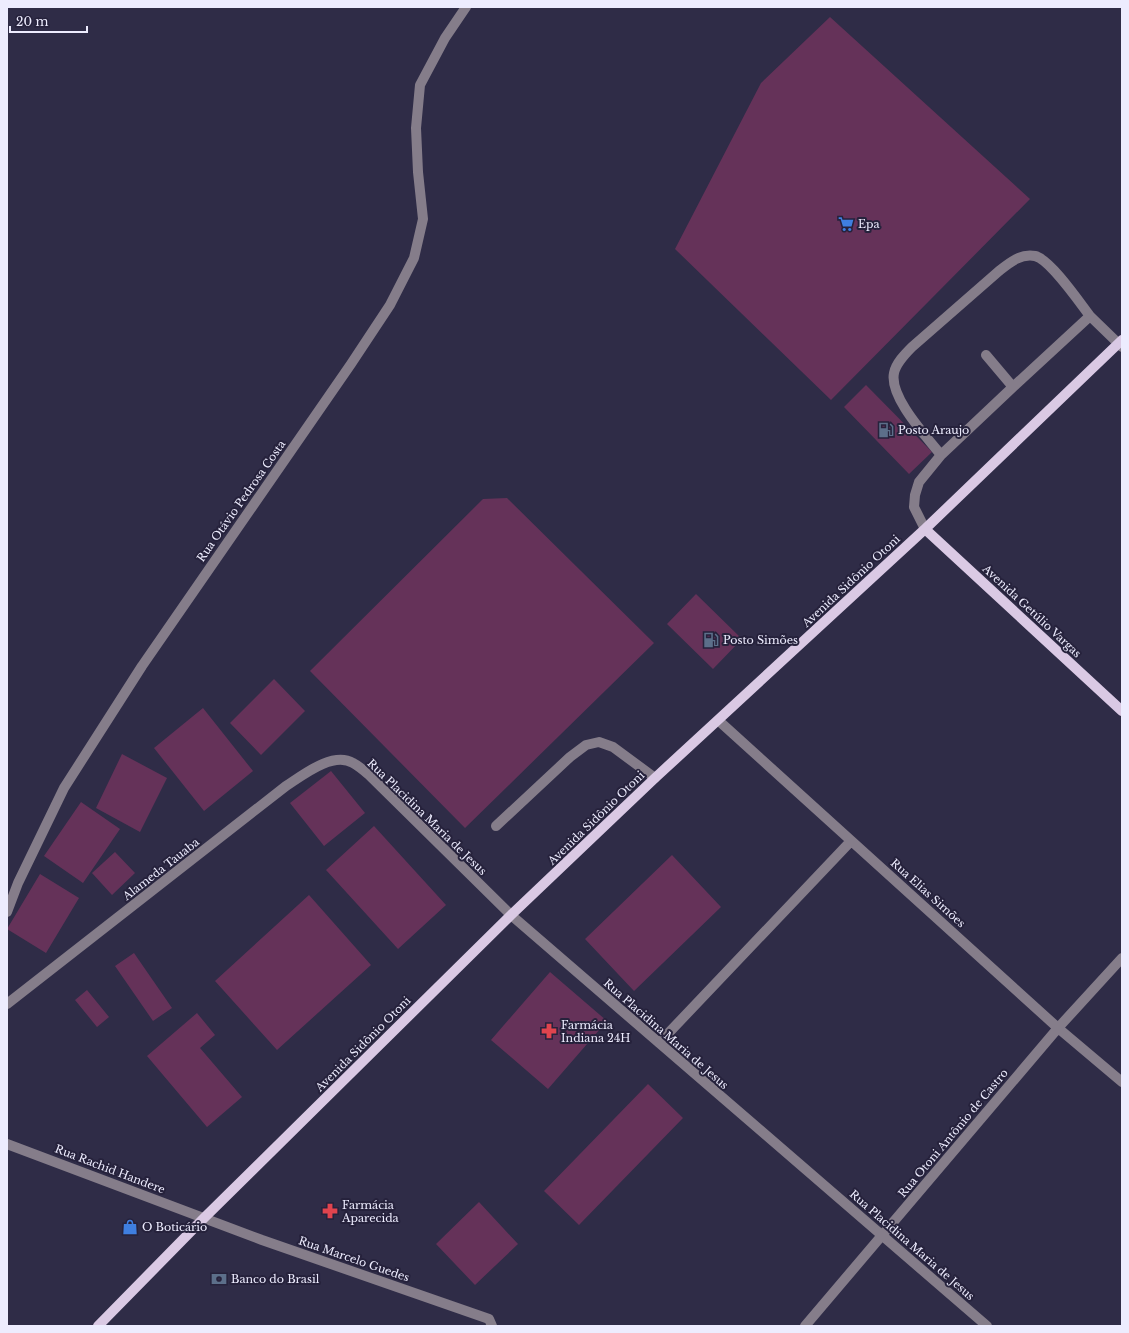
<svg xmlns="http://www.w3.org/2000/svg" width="1129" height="1333" viewBox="0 0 1129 1333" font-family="'Libre Baskerville',serif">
  <rect width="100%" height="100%" fill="#2f2c47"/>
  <path fill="#653259" d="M830,17l200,182 -199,201 -156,-151 86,-166z
    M866,385l66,67 -23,22 -65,-67z
    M507,498l147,145 -189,185 -155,-157 173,-172z
    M696,594l46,45 -29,30 -46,-45z
    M274,679l31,32 -44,44 -31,-32z
    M203,708l50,63 -49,40 -50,-63z
    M122,754l45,24 -27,54 -44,-24z
    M331,771l34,42 -41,33 -34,-43z
    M81,802l39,27 -37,54 -39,-27z
    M374,826l72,79 -48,44 -72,-79z
    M115,852l20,21 -23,22 -20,-22z
    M672,855l49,52 -87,84 -49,-52z
    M40,874l39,24 -33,55 -39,-24z
    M309,895l62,70 -94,85 -62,-69z
    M134,953l38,55 -19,13 -38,-55z
    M550,972l57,49 -59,68 -57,-49z
    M87,990l22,27 -12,10 -22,-27z
    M197,1013l18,22 -15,13 42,49 -35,30 -60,-71z
    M648,1084l35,34 -104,107 -35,-34z
    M479,1202l39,42 -43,41 -39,-41z"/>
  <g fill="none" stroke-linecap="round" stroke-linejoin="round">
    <path stroke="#857d8a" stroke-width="10" d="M986,355l27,32
      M941,455c-15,-19 -52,-58 -47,-82 2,-10 11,-19 18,-26l87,-76c10,-8 22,-18 36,-15 15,3 45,47 55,60
      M925,529l-11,-22 1,-12 4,-13 22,-27 72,-68 77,-71 32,31
      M719,721l339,307 64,54
      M496,826l74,-69 16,-12 13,-3 14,5 42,31
      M7,912l11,-29 46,-95 78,-122 209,-302 39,-59 24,-47 9,-39 -5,-47 -2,-44 4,-43 25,-47 21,-31
      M7,1004l279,-218c17,-11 47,-35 67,-23 6,3 10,7 15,11l143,141 476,411
      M659,1043l192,-202
      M7,1144l255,96 227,79 3,7
      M805,1326l253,-298 64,-70"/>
    <path stroke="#dac9e4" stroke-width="10" d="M925,529l197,182
      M98,1326l106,-108 307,-303 144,-137 270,-249 197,-189"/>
  </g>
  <defs>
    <symbol id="supermarket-bare" viewBox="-9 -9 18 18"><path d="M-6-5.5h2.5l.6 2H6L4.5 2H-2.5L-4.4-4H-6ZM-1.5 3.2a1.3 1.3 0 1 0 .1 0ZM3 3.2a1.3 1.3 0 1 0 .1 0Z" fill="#3f7fe0" stroke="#26223c" stroke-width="2.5" paint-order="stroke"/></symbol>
    <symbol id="fuel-bare" viewBox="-9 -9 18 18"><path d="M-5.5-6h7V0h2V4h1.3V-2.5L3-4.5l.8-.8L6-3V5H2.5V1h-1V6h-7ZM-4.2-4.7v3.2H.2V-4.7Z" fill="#5c6f8a" stroke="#26223c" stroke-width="2.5" paint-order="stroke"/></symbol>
    <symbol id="pharmacy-bare" viewBox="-9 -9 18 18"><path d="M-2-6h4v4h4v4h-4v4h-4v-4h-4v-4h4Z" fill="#e0444e" stroke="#26223c" stroke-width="2.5" paint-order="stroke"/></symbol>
    <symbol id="shop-bare" viewBox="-9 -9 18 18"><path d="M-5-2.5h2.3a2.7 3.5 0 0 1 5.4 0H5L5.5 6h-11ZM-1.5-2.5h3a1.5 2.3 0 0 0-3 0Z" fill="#3f7fe0" stroke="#26223c" stroke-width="2.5" paint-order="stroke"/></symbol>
    <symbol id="bank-bare" viewBox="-9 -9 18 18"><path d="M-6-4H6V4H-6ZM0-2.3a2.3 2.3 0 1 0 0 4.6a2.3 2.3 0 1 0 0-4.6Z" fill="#5c6f8a" stroke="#26223c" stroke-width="2.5" paint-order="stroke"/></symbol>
  </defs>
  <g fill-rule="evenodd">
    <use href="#supermarket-bare" x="835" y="213" width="22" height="22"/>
    <use href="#fuel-bare" x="875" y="419" width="22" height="22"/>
    <use href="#fuel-bare" x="700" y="629" width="22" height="22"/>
    <use href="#pharmacy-bare" x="538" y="1020" width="22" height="22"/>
    <use href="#pharmacy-bare" x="319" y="1200" width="22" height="22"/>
    <use href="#shop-bare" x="119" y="1216" width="22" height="22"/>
    <use href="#bank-bare" x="208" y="1268" width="22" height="22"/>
  </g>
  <g text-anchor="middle" stroke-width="4" stroke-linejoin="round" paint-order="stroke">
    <g font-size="11" fill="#edecfe" stroke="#26223c" text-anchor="start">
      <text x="858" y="228">Epa</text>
      <text x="898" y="434">Posto Araujo</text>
      <text x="723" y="644">Posto Simões</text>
      <text x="561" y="1029">Farmácia<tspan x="561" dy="13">Indiana 24H</tspan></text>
      <text x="342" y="1209">Farmácia<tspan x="342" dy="13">Aparecida</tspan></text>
      <text x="142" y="1231">O Boticário</text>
      <text x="231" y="1283">Banco do Brasil</text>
    </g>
    <g font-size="11" fill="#edecfe" stroke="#26223c">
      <text transform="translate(241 501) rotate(-55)" y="4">Rua Otávio Pedrosa Costa</text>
      <text transform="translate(851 581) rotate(-43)" y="4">Avenida Sidônio Otoni</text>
      <text transform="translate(1032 611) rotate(43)" y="4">Avenida Getúlio Vargas</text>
      <text transform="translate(427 817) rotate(44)" y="4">Rua Placidina Maria de Jesus</text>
      <text transform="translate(596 818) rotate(-44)" y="4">Avenida Sidônio Otoni</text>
      <text transform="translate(161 869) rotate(-38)" y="4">Alameda Tauaba</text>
      <text transform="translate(928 893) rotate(42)" y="4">Rua Elias Simões</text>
      <text transform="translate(666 1034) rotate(41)" y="4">Rua Placidina Maria de Jesus</text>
      <text transform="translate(363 1044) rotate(-45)" y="4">Avenida Sidônio Otoni</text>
      <text transform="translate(953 1133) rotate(-50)" y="4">Rua Otoni Antônio de Castro</text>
      <text transform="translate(110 1169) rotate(21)" y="4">Rua Rachid Handere</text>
      <text transform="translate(912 1245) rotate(41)" y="4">Rua Placidina Maria de Jesus</text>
      <text transform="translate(354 1259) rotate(19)" y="4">Rua Marcelo Guedes</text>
    </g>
  </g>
  <rect width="1129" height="1333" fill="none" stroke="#edecfe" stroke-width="16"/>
  <path d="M10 26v6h77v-6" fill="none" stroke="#edecfe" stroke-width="2"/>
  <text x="16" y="26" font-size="12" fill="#edecfe" stroke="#26223c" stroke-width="3" paint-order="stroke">20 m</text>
</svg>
